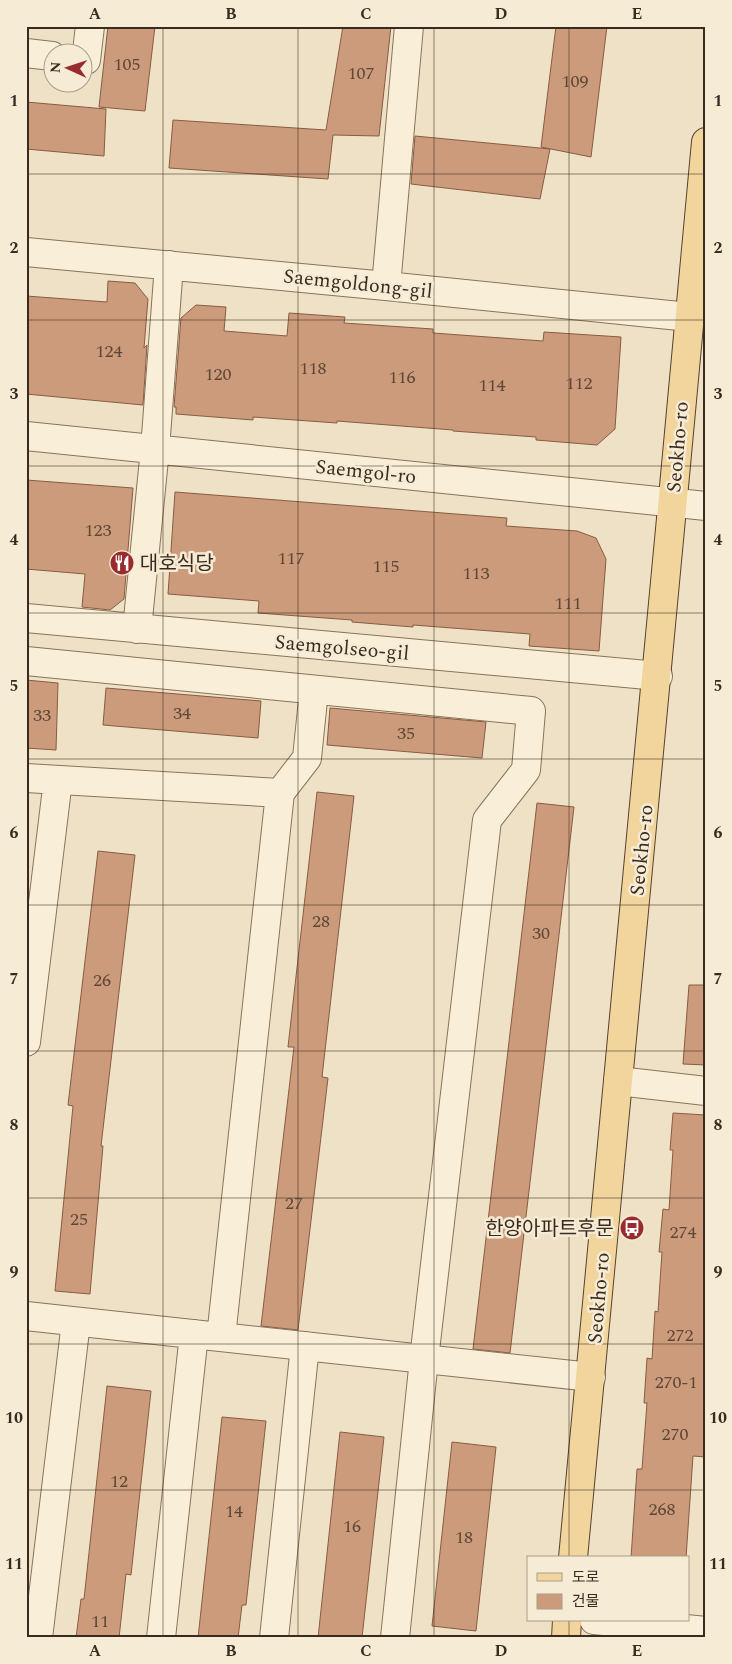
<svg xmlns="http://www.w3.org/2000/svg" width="732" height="1664" viewBox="0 0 732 1664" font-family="Spectral,'Noto Sans KR',serif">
  <rect width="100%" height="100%" fill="#eee1c5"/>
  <path fill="#cc9b7b" stroke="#885c41" d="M108,26h47l-10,85 -46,-4z
    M343,26h48l-12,110 -46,-1 -5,44 -159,-11 4,-48 153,10z
    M556,26h51l-16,131 -50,-10z
    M26,102l80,7 -2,47 -78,-7z
    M415,136l135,13 -10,50 -129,-15z
    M108,281l27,2 13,16 -4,49 3,-3 -4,60 -117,-11v-98l81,6z
    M196,305l30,2 -2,24 63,5 2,-23 56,4 -1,6 89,6v4l110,8 1,-9 77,5 -6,92 -18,16 -61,-5v-3l-83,-6v-1l-116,-9v2l-84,-6v3l-77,-6v-7h-2l7,-89z
    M26,480l107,8 -9,111 -14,11 -28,-3 3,-33 -59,-5z
    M175,492l332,26 -1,8 71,5 19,7 10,21 -7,92 -70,-5 1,-12 -117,-9v2l-61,-5v-2l-94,-7 1,-12 -91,-7z
    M26,680l32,3 -2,67 -30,-2z
    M106,688l155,13 -3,37 -155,-13z
    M330,708l156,14 -4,36 -155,-13z
    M317,792l37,4 -32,281 6,1 -30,252 -37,-4 33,-279h-6z
    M537,803l37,4 -64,546 -37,-4z
    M98,851l37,4 -34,291h2l-13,148 -35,-3 18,-185 -5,-1z
    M689,985h17v80l-23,-1z
    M673,1113l33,2v342l-13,-1 -7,102h-55l6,-89h5l5,-66h-3l3,-45 5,1 3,-48 3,1 4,-60h-3l4,-43 6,1 4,-60h-3z
    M107,1386l44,5 -20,184 -5,-1 -7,64h-43l5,-39h3z
    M222,1417l44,4 -20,184h-4l-4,33h-40z
    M340,1432l44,5 -22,201h-44z
    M452,1442l44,5 -20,184 -44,-5z"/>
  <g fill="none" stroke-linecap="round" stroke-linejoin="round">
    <defs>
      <path id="minor" d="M26,53l26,3
        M82,60h4l4,-34
        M26,252l360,34 303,31
        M386,286l23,-260
        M26,436l680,70
        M26,618l632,58
        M137,629l18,-180 14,-184
        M26,661l505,50 -5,59 -39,50 -63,539 -29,279
        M26,778l254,15 27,-35 7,-68
        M26,1042l32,-262
        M618,1081l88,10
        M26,1316l565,61
        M221,1337l59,-544
        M594,1620l112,11
        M38,1638l38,-316
        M161,1638l33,-304
        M274,1638l31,-292"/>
      <path id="major" d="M573,1558c46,-472 89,-944 133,-1416
        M566,1638l1,-18"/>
    </defs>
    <use href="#minor" stroke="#89735b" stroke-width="30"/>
    <use href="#major" stroke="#57412f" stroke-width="30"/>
    <use href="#minor" stroke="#f9efd8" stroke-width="28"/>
    <use href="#major" stroke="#f1d59d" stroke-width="28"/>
  </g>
  <path fill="none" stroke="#392b1f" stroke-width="1" stroke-opacity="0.55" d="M163,26v1612M298,26v1612M434,26v1612M569,26v1532M26,174h680M26,320h680M26,466h680M26,613h680M26,759h680M26,905h680M26,1051h680M26,1198h680M26,1344h680M26,1490h680M569,1620v18"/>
  <defs>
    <symbol id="restaurant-disc" viewBox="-11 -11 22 22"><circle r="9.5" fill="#982b2e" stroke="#f6ebd5"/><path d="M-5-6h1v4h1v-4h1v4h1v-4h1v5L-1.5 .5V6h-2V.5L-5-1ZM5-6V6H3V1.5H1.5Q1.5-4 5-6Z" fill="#fff"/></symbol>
    <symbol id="bus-disc" viewBox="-11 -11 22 22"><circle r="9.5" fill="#982b2e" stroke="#f6ebd5"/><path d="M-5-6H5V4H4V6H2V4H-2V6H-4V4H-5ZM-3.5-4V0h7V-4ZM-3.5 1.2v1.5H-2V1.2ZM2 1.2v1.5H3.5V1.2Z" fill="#fff"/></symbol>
  </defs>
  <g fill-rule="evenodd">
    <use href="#restaurant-disc" x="108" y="549" width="28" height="28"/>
    <use href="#bus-disc" x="618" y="1214" width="28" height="28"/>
  </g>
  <g text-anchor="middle" stroke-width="5" stroke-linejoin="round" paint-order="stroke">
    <g font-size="18" fill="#5e4736">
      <text x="127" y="70">105</text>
      <text x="361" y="79">107</text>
      <text x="575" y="87">109</text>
      <text x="109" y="357">124</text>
      <text x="313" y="374">118</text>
      <text x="218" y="380">120</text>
      <text x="402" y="383">116</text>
      <text x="579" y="389">112</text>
      <text x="492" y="391">114</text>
      <text x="98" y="536">123</text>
      <text x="291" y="564">117</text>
      <text x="386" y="572">115</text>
      <text x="476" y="579">113</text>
      <text x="568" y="609">111</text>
      <text x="182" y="719">34</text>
      <text x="42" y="721">33</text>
      <text x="406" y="739">35</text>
      <text x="321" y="927">28</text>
      <text x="541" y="939">30</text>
      <text x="102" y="986">26</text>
      <text x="294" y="1209">27</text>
      <text x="79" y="1225">25</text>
      <text x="683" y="1238">274</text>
      <text x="680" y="1341">272</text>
      <text x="676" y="1388">270-1</text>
      <text x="675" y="1440">270</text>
      <text x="119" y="1487">12</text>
      <text x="662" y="1515">268</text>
      <text x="234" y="1517">14</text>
      <text x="352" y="1532">16</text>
      <text x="464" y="1543">18</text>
      <text x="100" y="1627">11</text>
    </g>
    <g font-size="20" fill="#392b1f" stroke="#f6ebd5">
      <text transform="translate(358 283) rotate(6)" y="7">Saemgoldong-gil</text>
      <text transform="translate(677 447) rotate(-85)" y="7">Seokho-ro</text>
      <text transform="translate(366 471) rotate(6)" y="7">Saemgol-ro</text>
      <text transform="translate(342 647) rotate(5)" y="7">Saemgolseo-gil</text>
      <text transform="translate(641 850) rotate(-84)" y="7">Seokho-ro</text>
      <text transform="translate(598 1298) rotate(-85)" y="7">Seokho-ro</text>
    </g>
    <g font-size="20" fill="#392b1f" stroke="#f6ebd5" text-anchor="start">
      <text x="140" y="570">대호식당</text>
      <text x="614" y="1235" text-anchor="end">한양아파트후문</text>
    </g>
  </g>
  <rect width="732" height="1664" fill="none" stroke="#f6ebd5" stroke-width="55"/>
  <rect x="527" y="1556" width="162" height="65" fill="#f6ebd5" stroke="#aa9e8c"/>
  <rect x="537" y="1573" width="25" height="8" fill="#f1d59d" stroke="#aa9e8c"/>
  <text x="572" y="1582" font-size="15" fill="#392b1f">도로</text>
  <rect x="537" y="1594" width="25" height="15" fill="#cc9b7b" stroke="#aa9e8c"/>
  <text x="572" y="1606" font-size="15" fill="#392b1f">건물</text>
  <g transform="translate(68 68) rotate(273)"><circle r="24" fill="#f6ebd5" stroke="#aa9e8c"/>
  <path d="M0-4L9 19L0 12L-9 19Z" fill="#982b2e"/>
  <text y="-8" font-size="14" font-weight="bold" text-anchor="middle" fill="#392b1f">N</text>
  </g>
  <rect x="28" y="28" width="676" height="1608" fill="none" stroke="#392b1f" stroke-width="2"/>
  <g font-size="16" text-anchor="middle" font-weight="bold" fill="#392b1f">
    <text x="95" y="19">A</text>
    <text x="231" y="19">B</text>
    <text x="366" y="19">C</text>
    <text x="501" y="19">D</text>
    <text x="637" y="19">E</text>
    <text x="14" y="106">1</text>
    <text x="718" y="106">1</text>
    <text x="14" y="253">2</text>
    <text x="718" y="253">2</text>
    <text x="14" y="399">3</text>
    <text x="718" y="399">3</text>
    <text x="14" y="545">4</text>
    <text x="718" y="545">4</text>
    <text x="14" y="691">5</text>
    <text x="718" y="691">5</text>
    <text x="14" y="838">6</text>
    <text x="718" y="838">6</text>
    <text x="14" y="984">7</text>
    <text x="718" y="984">7</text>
    <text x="14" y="1130">8</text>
    <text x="718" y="1130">8</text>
    <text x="14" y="1277">9</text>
    <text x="718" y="1277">9</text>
    <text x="14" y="1423">10</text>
    <text x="718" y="1423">10</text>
    <text x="14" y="1569">11</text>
    <text x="718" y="1569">11</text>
    <text x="95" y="1656">A</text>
    <text x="231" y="1656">B</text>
    <text x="366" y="1656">C</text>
    <text x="501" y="1656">D</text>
    <text x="637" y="1656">E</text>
  </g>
</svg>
